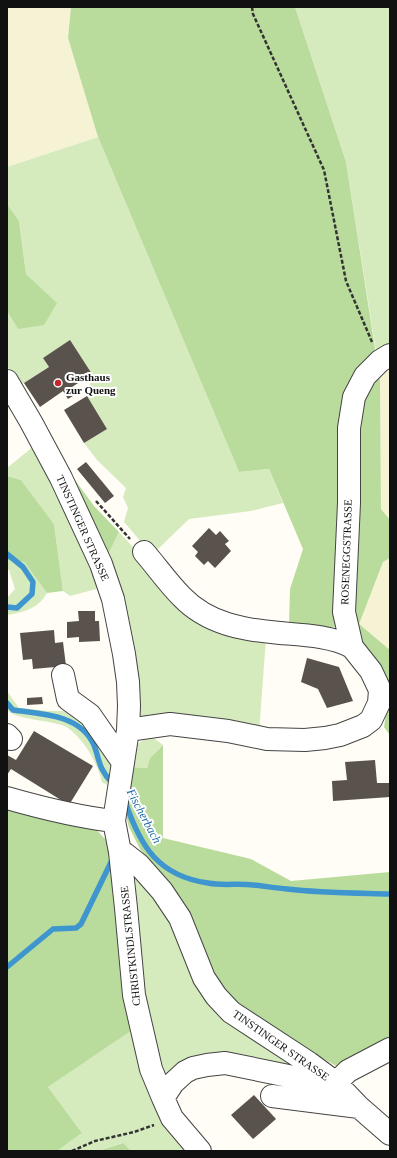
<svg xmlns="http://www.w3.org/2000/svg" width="397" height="1158" viewBox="0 0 397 1158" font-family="'Times New Roman',serif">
  <rect width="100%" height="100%" fill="#fffdf5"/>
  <path fill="#f6f3d4" d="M7,7h64l-3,31 30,99 -91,30z
    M390,369v151l-9,-11 -1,-129 -1,-8z
    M390,558v92l-32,-26 25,-62z"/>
  <path fill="#d5ebbd" d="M295,7h95v339l-14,5 -30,-189z
    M98,137l141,335 30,-3 14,34 -32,8 -62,8 -34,33 -6,-1 -25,-29 4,-14 -5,-11 3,-9 -29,-28 -13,-17 23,-14 -20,-33 5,-22 -22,-33 -27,17 6,9 -25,16 -6,1 -11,-18v-55l11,18 38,-26 -30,-29 -7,-53 -12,-17v-37z
    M34,446l21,34 45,108 -30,8 -7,-5 -9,-67 -33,-44 -14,-4v-8z
    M119,532l67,73 80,33 -7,95 -120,-11 -33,-163z
    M7,560l17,2 23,31c-9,16 -23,19 -40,22v-17l8,-9 -6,-19 -2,-1z
    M7,691l12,17 30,3h14l11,3 7,4 31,41 -5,26 -5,-3c-2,-6 -3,-12 -6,-17 -6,-14 -16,-28 -28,-37 -11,-8 -57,-8 -61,-19 -2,-4 0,-13 0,-18z
    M151,736l12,9 -13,13 -3,10 -16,-1c4,-18 2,-23 20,-31z
    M135,872l179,201 -76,-12 -73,17 -4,-9 -19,-91 -3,-29z
    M131,1031l59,120h-59l-9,-8 -24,8h-41l25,-18 -34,-46z"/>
  <path fill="#b9dc9c" d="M71,7h224l51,155 34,218 1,129 9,11v38l-7,4 -24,62 31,26v85l-6,-8 3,-19 -19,-57 -16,-27 -27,4 -36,-3 1,-36 13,-40 -34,-80 -30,3 -141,-335 -30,-99z
    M7,204l12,17 7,53 31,29 -13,22 -26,4 -11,-18z
    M51,447l43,59 25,26 -13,27z
    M7,476l14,4 33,44 9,67 -16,2 -23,-31 -17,-2z
    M163,745v93l88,21 40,22 99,-9v170l-52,25 -73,-41 -38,-30 -15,-22 -55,-103 -17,-22 -11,-22 -3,-11 5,-49 16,1 3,-10z
    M7,807l84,17 15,16 7,24 6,94 12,73 -83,56 34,46 -25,18h-50z
    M123,1143l8,8h-33z"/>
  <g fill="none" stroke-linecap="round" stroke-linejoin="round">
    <path stroke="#3f96cf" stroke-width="5.5" d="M7,554l16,13 10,15 -1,12 -15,14 -10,-1
      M7,703l6,7c28,4 65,4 80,33 4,8 5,18 9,26 3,6 7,11 11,15
      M125,801c15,45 33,75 83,82 15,3 30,0 45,2 11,1 22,3 34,4 34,4 69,4 103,5
      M7,967l46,-38 23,-1 5,-4 32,-66"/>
  </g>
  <path fill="#5a524d" d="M70,340l22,34 -20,13 4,7 -8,5 -5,-8 -23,16 -16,-24 25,-16 -6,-9z
    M87,396l20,33 -23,14 -20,-33z
    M86,462l28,34 -9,7 -28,-34z
    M209,528l7,7 4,-4 9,10 -4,3 6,7 -16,17 -7,-7 -4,4 -9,-9 3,-4 -6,-6z
    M78,611h17v10h4l1,20 -21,1v-5l-12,1v-16l12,-1z
    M54,630l1,13 8,-1 3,24 -33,3 -1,-10 -9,1 -3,-27z
    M307,658l32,9 14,34 -26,7 -9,-19 -17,-7z
    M42,697l1,7 -16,1v-7z
    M34,731l59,35 -24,39 -58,-36 -4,6v-20l9,5z
    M375,760l2,23h13v14l-57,4 -1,-20 15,-1 -2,-18z
    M254,1095l22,24 -23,20 -22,-24z"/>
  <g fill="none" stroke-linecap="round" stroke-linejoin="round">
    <defs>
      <path id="minor" d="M7,381l24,41 30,56 40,86 12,35 11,55 4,28 1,24 -1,24 -14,91 6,31 6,56 8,87 17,74 12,29 9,20 28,33
        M144,552c13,15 24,31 38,45 26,27 62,33 98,36 24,2 51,3 72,14
        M63,675l5,24 22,16 32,46
        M128,730l42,-6 58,7 39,8 38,1 20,-2 15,-3 23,-9 8,-6 8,-17 1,-13 -9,-19 -19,-24 -8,-35 5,-109v-75l5,-31 11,-21 15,-15 10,-6
        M7,735l4,4
        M7,798c35,10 71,19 107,23
        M120,852l5,2 14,11 23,26 18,27 24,60 12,18 15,16 78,51 27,20 23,24 31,27
        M272,1096l87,11
        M163,1098l10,-15 12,-11 8,-4 14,-3 18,-2 88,18 23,2 12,-12 42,-22"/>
    </defs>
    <use href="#minor" stroke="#444" stroke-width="24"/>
    <path stroke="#333" stroke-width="2.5" stroke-dasharray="4 2" stroke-linecap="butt" d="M252,7l1,7 71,156 22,111 26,61
      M96,501l34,38
      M72,1151l23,-10 39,-9 20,-7"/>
    <use href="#minor" stroke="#fff" stroke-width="22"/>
  </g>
  <circle fill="#c4262e" stroke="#fff" stroke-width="1.5" cx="58" cy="383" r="4"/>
  <g text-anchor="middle" stroke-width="4" stroke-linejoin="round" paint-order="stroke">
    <g font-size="11" font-weight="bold" fill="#111" stroke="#fff" text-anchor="start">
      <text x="66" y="381">Gasthaus<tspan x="66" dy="13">zur Queng</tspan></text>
    </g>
    <g font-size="11" fill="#111" stroke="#fff">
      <text transform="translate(83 528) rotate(66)" y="4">TINSTINGER STRASSE</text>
      <text transform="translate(346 552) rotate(-88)" y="4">ROSENEGGSTRASSE</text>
      <text transform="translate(130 946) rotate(-96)" y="4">CHRISTKINDLSTRASSE</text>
      <text transform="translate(281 1045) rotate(35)" y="4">TINSTINGER STRASSE</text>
    </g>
    <g font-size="12" font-style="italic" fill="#1768a6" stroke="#fff">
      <text transform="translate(144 816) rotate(62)" y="4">Fischerbach</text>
    </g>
  </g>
  <rect width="397" height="1158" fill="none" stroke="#111111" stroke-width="16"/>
</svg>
